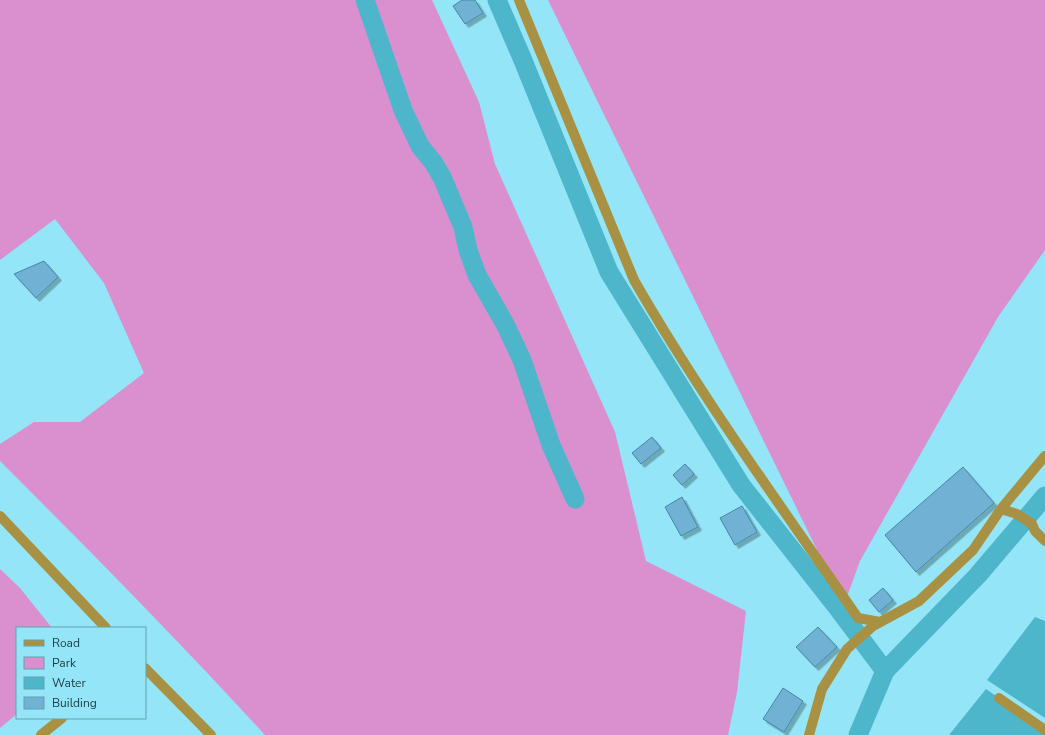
<svg xmlns="http://www.w3.org/2000/svg" width="1045" height="735" viewBox="0 0 1045 735" font-family="'Nunito Sans',sans-serif">
  <defs>
    <filter id="shadow"><feDropShadow dx="3.5" dy="3.5" stdDeviation="0" flood-color="#0004"/></filter>
  </defs>
  <rect width="100%" height="100%" fill="#94e5f7"/>
  <path fill="#da8fce" d="M0,0h432l47,102 16,62 120,268 31,129 100,50 -9,81 -9,43h-463c-86,-94 -175,-184 -265,-274v-17l34,-22h46l64,-49 -40,-90 -49,-64 -55,41z
    M548,0h497v250l-47,67 -138,244 -16,44z
    M0,569l20,19 32,40h-35v86l-17,14z"/>
  <path fill="#4db6ca" d="M1035,617l10,4v97l-58,-38z
    M986,689l59,41v5h-96z"/>
  <g fill="none" stroke-linecap="round" stroke-linejoin="round">
    <path stroke="#4db6ca" stroke-width="19" d="M365,0l38,110 17,36 13,16 9,15 21,50 5,23 9,25 28,49 17,36 29,85 24,54
      M497,0l25,58 87,214 132,213 99,126 45,60
      M858,735l27,-64 93,-96 67,-79"/>
  </g>
  <path fill="#71b2d4" stroke="#4586a7" filter="url(#shadow)" d="M462,0h13l8,13 -18,11 -12,-18z
    M44,261l14,16 -22,21 -22,-24z
    M652,437l9,11 -20,16 -9,-11z
    M685,464l9,10 -12,11 -9,-10z
    M963,467l31,36 -78,69 -31,-37z
    M682,497l16,30 -17,9 -16,-29z
    M742,506l15,26 -22,13 -15,-27z
    M883,588l10,12 -14,12 -10,-12z
    M818,627l19,20 -22,20 -19,-20z
    M783,688l20,13 -19,31 -21,-13z"/>
  <g fill="none" stroke-linecap="round" stroke-linejoin="round">
    <path stroke="#a99143" stroke-width="10" d="M519,0l115,280c67,117 148,227 224,338l22,4
      M1001,509l16,5 15,10 3,7 10,10
      M0,516l106,112
      M145,668l66,67
      M999,698l46,32
      M41,735l21,-17
      M809,735l13,-46 25,-40 26,-23 46,-25 54,-51 28,-41 44,-53"/>
  </g>
  <rect x="16" y="627" width="130" height="92" fill="#94e5f7" stroke="#63a1af"/>
  <rect x="24" y="640" width="20" height="6" fill="#a99143" stroke="#63a1af"/>
  <text x="52" y="647" font-size="12" fill="#1a3c43">Road</text>
  <rect x="24" y="657" width="20" height="12" fill="#da8fce" stroke="#63a1af"/>
  <text x="52" y="667" font-size="12" fill="#1a3c43">Park</text>
  <rect x="24" y="677" width="20" height="12" fill="#4db6ca" stroke="#63a1af"/>
  <text x="52" y="687" font-size="12" fill="#1a3c43">Water</text>
  <rect x="24" y="697" width="20" height="12" fill="#71b2d4" stroke="#63a1af"/>
  <text x="52" y="707" font-size="12" fill="#1a3c43">Building</text>
</svg>
